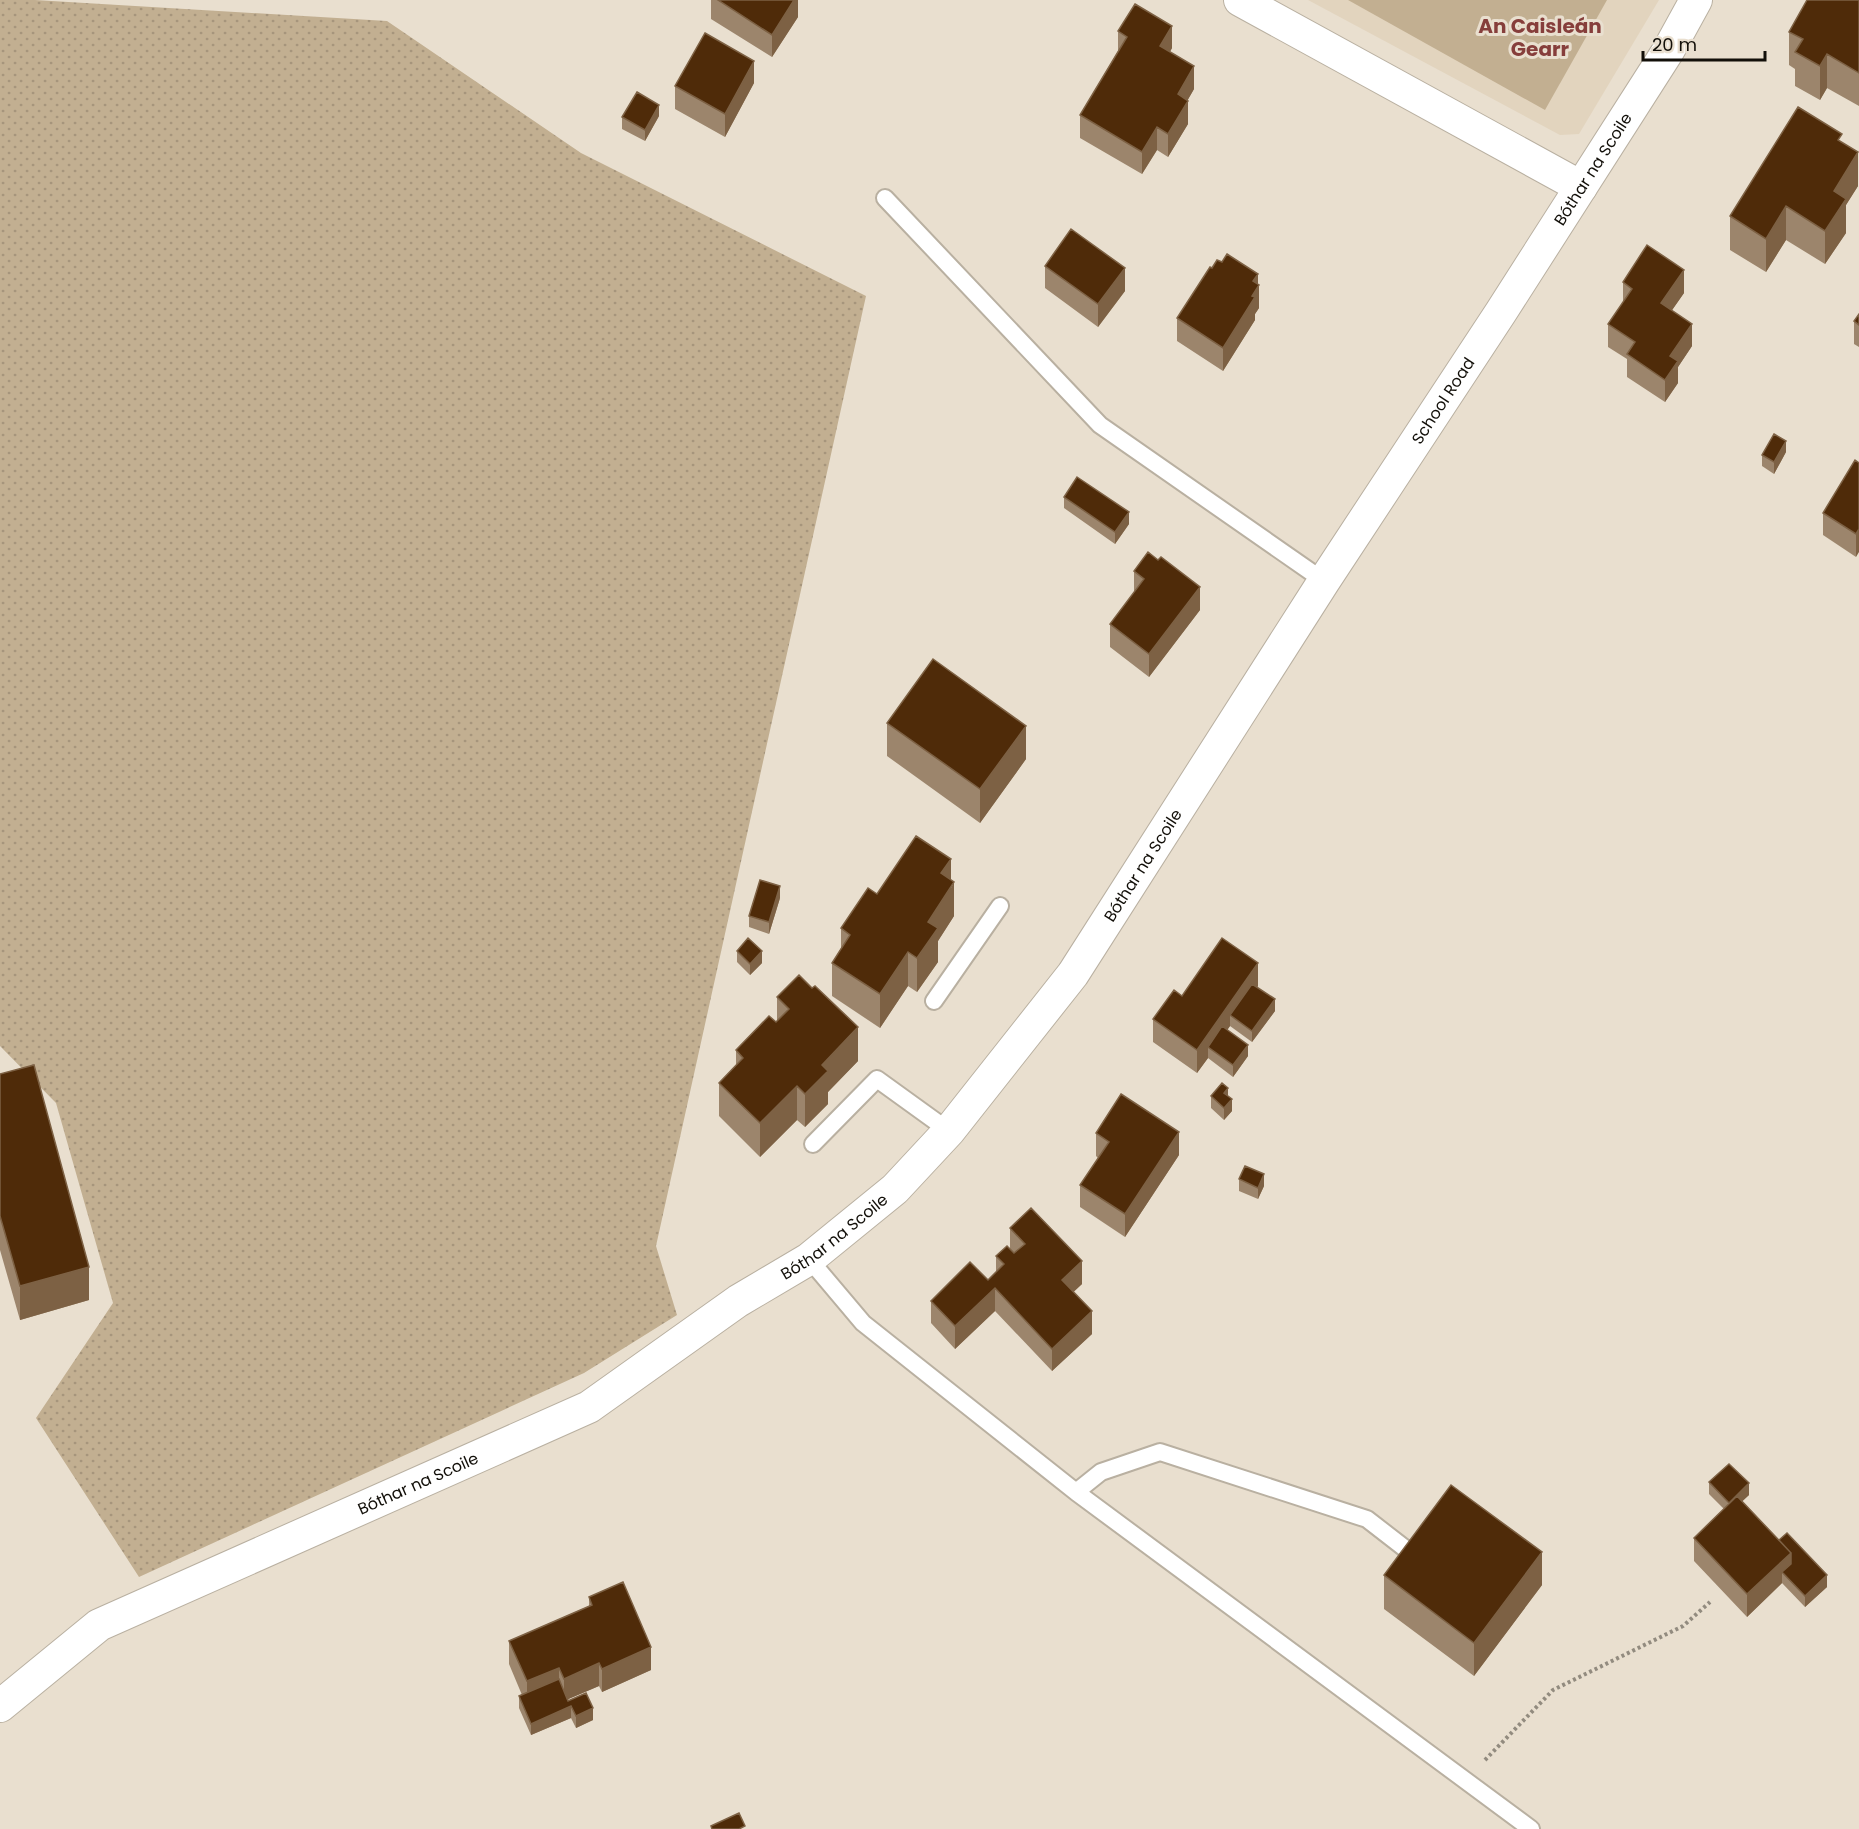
<svg xmlns="http://www.w3.org/2000/svg" width="1859" height="1829" viewBox="0 0 1859 1829" font-family="Poppins,sans-serif">
  <defs>
    <pattern id="grass-dots" width="8" height="8" patternUnits="userSpaceOnUse" patternTransform="scale(1.5)"><rect width="8" height="8" fill="#c2af91"/><path d="M2 2h.1M6 6h.1" fill="none" stroke="#a6957c" stroke-width="1.8" stroke-linecap="round"/></pattern>
  </defs>
  <rect width="100%" height="100%" fill="#e9dfcf"/>
  <path fill="#e2d4be" d="M1308,0h351l-80,134 -19,1z"/>
  <path fill="url(#grass-dots)" d="M0,0h35l352,21 194,132 285,143 -210,950 21,69 -93,58 -445,204 -103,-159 77,-115 -57,-200 -56,-57z"/>
  <path fill="#c2af91" d="M1348,0h259l-62,110z"/>
  <g fill="none" stroke-linecap="round" stroke-linejoin="round">
    <defs>
      <path id="lane" d="M885,198l215,227 224,156
        M934,1001l66,-95
        M813,1144l64,-65 72,52
        M809,1259l54,64 213,169 455,337
        M1076,1492l25,-20 59,-20 207,67 40,31"/>
      <g id="street">
        <path d="M1240,0l341,187"/>
        <path id="s1" d="M0,1706l99,-81 490,-218 149,-106 71,-42 86,-70 54,-58 124,-157 251,-393 177,-269 167,-261 28,-51"/>
      </g>
    </defs>
    <use href="#lane" stroke="#b9b0a1" stroke-width="20"/>
    <use href="#street" stroke="#b9b0a1" stroke-width="34"/>
    <path stroke="#928b7f" stroke-width="4" stroke-dasharray="3 3" stroke-linecap="butt" d="M1485,1760l68,-70 130,-64 27,-24"/>
    <use href="#lane" stroke="#fff" stroke-width="16"/>
    <use href="#street" stroke="#fff" stroke-width="32"/>
  </g>
  <path fill="#9c856c" d="M711,0h87v17l-26,40 -61,-38z
    M1859,0v106l-32,-18 -7,12 -25,-14v-17l-6,-4v-33z
    M1118,31l54,17 -2,4 24,37 -7,12 1,23 -20,33 -11,-7 -15,24 -62,-36v-23l38,-64z
    M754,83l-29,54 -50,-28v-23z
    M659,116l-14,25 -23,-12v-12z
    M1842,142l16,44 -12,19v28l-21,31 -39,-24 -20,32 -36,-22v-34z
    M1045,266l80,25 -27,36 -53,-39z
    M1623,282l61,11 -12,17 20,36 -14,21v16l-13,19 -38,-25v-18l-19,-12v-23l15,-21z
    M1258,284l1,24 -4,6v6l-32,51 -46,-30v-23z
    M1859,314v33l-5,-3v-23z
    M1786,452l-12,22 -12,-8v-11z
    M1859,463l-3,94 -33,-22v-22z
    M1064,497l65,27 -14,20 -51,-36z
    M1134,571l66,39 -51,67 -39,-30v-23l24,-31z
    M887,723l139,36 -46,64 -93,-67z
    M951,880l3,36 -16,25v21l-21,30 -9,-6 -28,42 -48,-32v-33l9,-15v-20l36,-34z
    M780,898l-11,36 -20,-7v-11z
    M737,951l25,12 -12,12 -13,-13z
    M1258,986l-1,1 18,24 -23,31 -22,-16 -3,4 21,26 -15,21 -25,-19 -11,15 -44,-31v-23l29,-23z
    M777,997l81,64 -30,31v12l-23,23 -8,-7 -37,37 -41,-41v-33l17,-18v-15l41,-29z
    M0,1074l89,226 -69,20 -20,-70z
    M1211,1096h17l4,15 -8,9 -13,-12z
    M1096,1133l83,22 -54,82 -45,-30v-22l18,-27 -2,-2z
    M1239,1179l25,7 -6,13 -19,-8z
    M1010,1228l72,56 -9,8 19,42 -40,37 -57,-60 -40,38 -24,-26v-22l57,-21 8,-8v-16l14,-7z
    M1709,1482l40,13 -7,6 37,39 48,47 -22,20 -23,-24 -35,34 -53,-56v-23l30,-29 -15,-15z
    M1384,1575l158,10 -68,91 -90,-67z
    M589,1597l62,73 -49,22 -3,-6 -31,13 25,21 -17,8 -5,-10 -40,17 -12,-27v-12l3,-1 -13,-31v-23l80,-35z"/>
  <path fill="#7d6144" d="M794,0h4v17l-26,40v-22z
    M1172,26v22l-12,21v-23z
    M1827,54v34l-7,12v-34z
    M754,61v22l-29,54v-23z
    M1194,66v23l-16,28v-23z
    M1188,101v23l-20,33v-23z
    M659,105v11l-14,25v-11z
    M1157,127v23l-15,24v-22z
    M1858,152v34l-12,19v28l-21,31v-33l9,-40z
    M1786,206v34l-20,32v-33z
    M1125,268v23l-27,36v-23z
    M1684,270v23l-23,33v-23z
    M1258,274v13l1,-2v23l-4,6v6l-32,51v-23l30,-67z
    M1692,324v22l-14,21v16l-13,19v-22l5,-24z
    M1786,441v11l-12,22v-12z
    M1129,512v12l-14,20v-12z
    M1859,529v23l-3,5v-23z
    M1200,587v23l-51,67v-23z
    M1026,726v33l-46,64v-34z
    M951,859v29l3,-6v34l-16,25v21l-21,30v-34l24,-85z
    M780,886v12l-11,36v-12z
    M762,951v12l-12,12v-11z
    M908,952v34l-28,42v-34z
    M1258,963v23l-23,32 -5,-3v11l-17,25 -5,-4v11l-11,15v-23z
    M1275,999v12l-23,31v-11z
    M858,1027v34l-30,31v12l-23,23v-33l17,-29z
    M1248,1045v11l-15,21v-12z
    M797,1086v34l-37,37v-34z
    M1228,1088v12l-4,-7z
    M1232,1099v12l-8,9v-12z
    M1179,1132v23l-54,82v-23z
    M1264,1174v12l-6,13v-11z
    M1082,1261v23l-20,19v-23z
    M89,1267v33l-69,20v-34z
    M995,1288v23l-40,38v-23z
    M1092,1311v23l-40,37v-22z
    M1749,1483v12l-20,19v-11z
    M1542,1552v33l-68,91v-33z
    M1791,1553v22l-9,-3v11l-35,34v-23z
    M1827,1575v12l-22,20v-11z
    M651,1647v23l-49,22v-23z
    M599,1663v23l-35,15v-22z
    M559,1668v22l-32,14v-23z
    M571,1706v12l-40,17v-11z
    M593,1708v12l-17,8v-12z"/>
  <path fill="#4f2b09" stroke="#7d6144" stroke-width="1.5" d="M718,0h76l-22,35z
    M1807,0h52v73l-32,-19 -7,12 -25,-14 8,-13 -14,-7z
    M1135,4l37,22 -12,20 34,20 -16,28 10,7 -20,33 -11,-7 -15,25 -62,-37 47,-78 -9,-6z
    M705,33l49,28 -29,53 -50,-28z
    M637,92l22,13 -14,25 -23,-13z
    M1798,107l44,27 -4,6 20,12 -24,39 12,8 -21,32 -39,-25 -20,33 -36,-23z
    M1071,229l54,39 -27,36 -53,-38z
    M1647,245l37,25 -23,33 31,21 -22,32 8,5 -13,19 -38,-26 8,-12 -27,-18 24,-35 -9,-7z
    M1227,254l31,20 -5,7 6,4 -7,11 3,1 -32,51 -46,-30 33,-51 2,1 5,-8 5,2z
    M1859,314v11l-5,-4z
    M1774,434l12,7 -12,21 -12,-7z
    M1855,460l4,3v66l-3,5 -33,-21z
    M1077,477l52,35 -14,20 -51,-35z
    M1148,552l10,8 3,-3 39,30 -51,67 -39,-30 34,-45 -10,-8z
    M933,659l93,67 -46,63 -93,-66z
    M916,836l35,23 -10,14 13,9 -26,40 10,6 -21,30 -9,-6 -28,42 -48,-31 18,-28 -9,-7 27,-40 9,6z
    M760,880l20,6 -11,36 -20,-6z
    M748,938l14,13 -12,13 -13,-13z
    M1222,938l36,25 -61,87 -44,-31 21,-29 8,6z
    M799,975l13,13 3,-2 43,41 -36,38 6,6 -23,23 -8,-8 -37,37 -41,-40 24,-25 -7,-8 33,-34 7,6 13,-13 -12,-12z
    M1252,984l23,15 -23,32 -22,-16z
    M1222,1026l26,19 -15,20 -25,-18z
    M34,1065l55,202 -69,19 -20,-70v-142z
    M1222,1083l6,5 -4,5 8,6 -8,9 -13,-12z
    M1121,1094l58,38 -54,82 -45,-29 29,-43 -13,-9z
    M1245,1166l19,8 -6,14 -19,-9z
    M1031,1208l51,53 -20,19 30,31 -40,38 -57,-61 -40,38 -24,-25 39,-39 18,18 16,-16 -8,-8 11,-10 7,7 11,-9 -15,-16z
    M1729,1464l20,19 -20,20 -20,-21z
    M1451,1485l91,67 -68,91 -90,-68z
    M1737,1496l54,57 -44,41 -53,-56z
    M1787,1533l40,42 -22,21 -23,-24 9,-8v-11l-12,-13z
    M623,1582l28,65 -49,22 -3,-6 -35,16 -5,-11 -32,13 -18,-40 83,-36 -3,-8z
    M559,1679l9,22 18,-8 7,15 -17,8 -5,-10 -40,18 -12,-28z
    M739,1813l6,13 -6,3h-27l-1,-3z"/>
  <g text-anchor="middle" stroke-width="6" stroke-linejoin="round" paint-order="stroke">
    <g font-size="16" fill="#120f09" stroke="#e9dfcf">
      <text dy="6" stroke="none"><textPath href="#s1" startOffset="2278">Bóthar na Scoile</textPath></text>
      <text dy="6" stroke="none"><textPath href="#s1" startOffset="2002">School Road</textPath></text>
      <text dy="6" stroke="none"><textPath href="#s1" startOffset="1449">Bóthar na Scoile</textPath></text>
      <text dy="6" stroke="none"><textPath href="#s1" startOffset="963">Bóthar na Scoile</textPath></text>
      <text dy="6" stroke="none"><textPath href="#s1" startOffset="477">Bóthar na Scoile</textPath></text>
    </g>
    <g font-size="20" font-weight="bold" fill="#863e3b" stroke="#e9dfcf">
      <text x="1540" y="33">An Caisleán<tspan x="1540" dy="23">Gearr</tspan></text>
    </g>
  </g>
  <path d="M1643 51v9h122v-9" fill="none" stroke="#120f09" stroke-width="3"/>
  <text x="1652" y="51" font-size="18" fill="#120f09" stroke="#e9dfcf" stroke-width="4.5" paint-order="stroke">20 m</text>
</svg>
